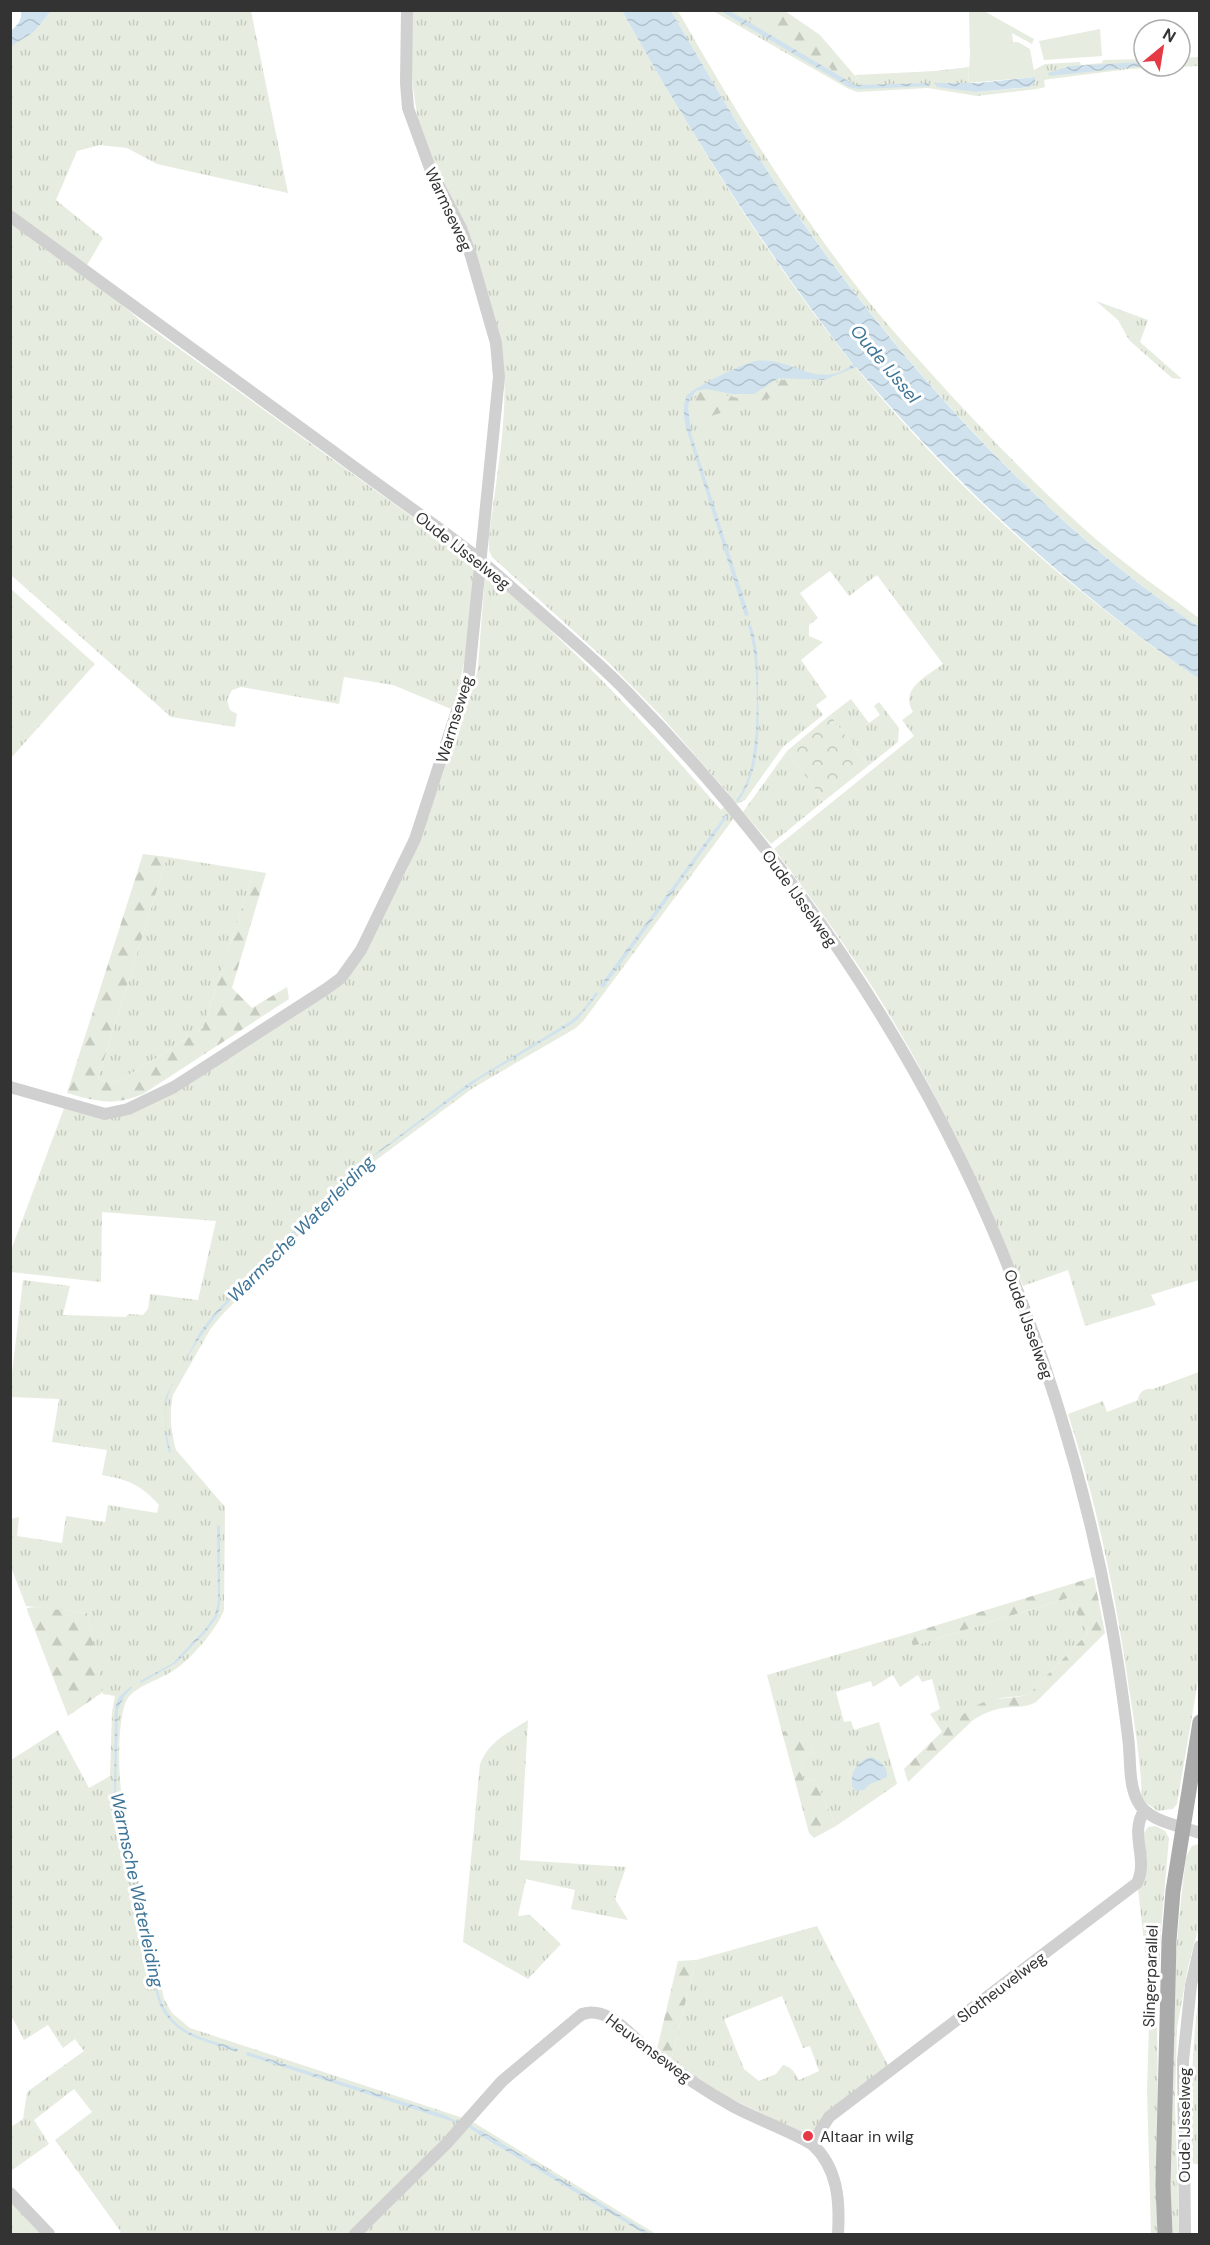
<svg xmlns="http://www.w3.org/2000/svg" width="1210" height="2245" viewBox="0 0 1210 2245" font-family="'DM Sans',sans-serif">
  <defs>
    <pattern id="grass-tufts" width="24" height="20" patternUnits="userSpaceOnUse" patternTransform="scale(1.5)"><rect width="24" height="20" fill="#e6ecdf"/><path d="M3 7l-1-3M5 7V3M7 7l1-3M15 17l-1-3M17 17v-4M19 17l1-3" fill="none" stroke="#c6cbc0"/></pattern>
    <pattern id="forest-firs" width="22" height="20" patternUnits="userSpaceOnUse" patternTransform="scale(1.5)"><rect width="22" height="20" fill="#e6ecdf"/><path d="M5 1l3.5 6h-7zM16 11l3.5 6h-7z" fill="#c6cbc0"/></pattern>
    <pattern id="park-crowns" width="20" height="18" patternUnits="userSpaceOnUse" patternTransform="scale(1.5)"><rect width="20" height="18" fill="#e6ecdf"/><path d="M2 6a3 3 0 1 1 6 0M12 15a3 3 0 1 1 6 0" fill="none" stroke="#c6cbc0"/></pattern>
    <pattern id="water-waves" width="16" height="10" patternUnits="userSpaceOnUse" patternTransform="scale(1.5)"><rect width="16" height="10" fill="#cfe2ee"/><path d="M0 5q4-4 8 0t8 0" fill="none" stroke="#b2c2cd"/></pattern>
  </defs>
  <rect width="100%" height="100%" fill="#fff"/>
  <path fill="url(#grass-tufts)" fill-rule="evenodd" d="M51,11h200l37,182 -131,-29 -30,-16 -27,-3 -23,6 -21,49 47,38 -16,27 -76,-53 -1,-166 24,-14z
    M411,11h211c62,110 128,219 205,320 103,135 232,253 372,348v601l-48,15 5,10 -71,21 -17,-56 -45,16c-44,-105 -92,-208 -154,-304 -30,-46 -62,-90 -95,-133l140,-113 -12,-16 11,-8c-14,-23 14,-36 30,-48l-66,-89 -28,21 -19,-25 -30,22 18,25 -9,7v11l14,6 -22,18 26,37 -11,8 7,10 -40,32 -38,53 -8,4 -11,-9 2,-2 -67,-77 -52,-53 -117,-106 -3,-7v-13c7,-59 20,-121 14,-181l-85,-235 -6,-40z
    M671,11h7c57,100 119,201 191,291 25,31 52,60 78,89 48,52 98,104 151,150 33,28 67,52 101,77v9c-171,-116 -310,-277 -425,-446 -37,-55 -69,-113 -103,-170z
    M713,11h24l118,71 6,1 -6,-8 80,-4 34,-4 -1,16h-6l-7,5 22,4 53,-5 5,-5 -1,-12 11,-6 35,-2 1,3 21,-2 1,-3 41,-1v7h36v-8l19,-1v9l-70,3 -79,10 -6,1 1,7 -8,2 -60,7 -49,-8 -71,4 -10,-4z
    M10,219l92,68 39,34 328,237 5,9c-4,48 -5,96 -23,142l-58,-24 -49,-8 -5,27 -98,-17 -9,3 -5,10 3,10 7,4 -2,13 -64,-10 -160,-142z
    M1096,301l52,19 -8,22 42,37 -10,-1 -43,-38 -11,-20z
    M485,574h3c84,72 161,152 233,236l4,-4 9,12 -150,202 -8,8 -103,60 -113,84 -138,143 -11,13 -38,67c-4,18 -2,38 3,55l49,57 -1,103c-6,18 -36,53 -53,62 -13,8 -34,14 -43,26 -11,15 -10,79 -6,99 11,67 29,134 42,202l8,14 18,15 273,90 -113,116h-232l3,-2 -66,-92 37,-28 -18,-23 -40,31 15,24 -38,27v-44l12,-8 4,-27 57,-41 -9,-12 -12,9 -15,-23 -24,15 -13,-25v-255l47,-30 31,58 21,-12 2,-64 3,-16 -12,-2 -16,-81 -61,-7 -15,-39v-48l8,-2 -2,19 45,7 4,-27 39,6 3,-17 49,8 2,-8c-19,-21 -30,-25 -57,-30l5,-25 -55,-8 7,-43 -48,-2v-15l12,-102 47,6 -7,29 63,2 2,-3 15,1 5,-6 2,-15 48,6 18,-79 -114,-9 -1,70 -90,-10 -1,-19 56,-150 45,13 209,-119 55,-66 31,-59 15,-36 53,-151 4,-17z
    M11,589l84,75 -84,94z
    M851,699l18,24 11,-8 -6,-9 5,-4 20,26 -1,14 -30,24 -38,-51z
    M787,751l37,50 -53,43 -28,-32z
    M167,857l87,14 -51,157 -65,42 -25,13 -15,-4z
    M1199,1372v303l-22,129 -4,5 -15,2 -16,-11c-1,-39 -8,-79 -14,-118 -13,-91 -32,-181 -60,-268l35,-13 4,11 31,-12c1,-8 6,-12 15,-11z
    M1068,1598l20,35 -58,60c-10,5 -22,3 -33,6 -23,4 -37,19 -54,34l-13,-19 10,-5 -8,-30 -10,3 -4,-7 -18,12 -7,-12 -20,12 -2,-6 -35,11 8,30 7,-1 3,9 25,-8 18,62 -61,42 -21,-47 -11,4c-2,-11 -6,-20 3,-29l7,-1 -8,-28 -24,7 -15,-57 141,-41 5,12z
    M528,1720l-8,140 106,7 -11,32 13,21 -57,-11 4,-19 -49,-11 -8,37 12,-1 31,29 -33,35 -65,-37 17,-178c9,-23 28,-31 48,-44z
    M1156,1826l9,5 4,7 -8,93 -4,82 2,221h-8l-4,-145 3,-93 -12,-107c14,-16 6,-36 6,-56l4,-6z
    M1199,1844v82l-11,41 -11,61 -2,75 4,131h-8c-4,-125 -1,-252 15,-377l6,-11z
    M817,1926l72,141 -80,69 -86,-41 -52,-35 25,-100zM782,1996l21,52 7,-2 9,25 -20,9c-4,-7 -7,-13 -16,-15l-7,9 -17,7 -15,-12 -20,-50z
    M1199,1994l1,171 -8,-2c-1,-56 -1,-113 7,-169z
    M595,2014l11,3 36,32 84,56 76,36 14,10 9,13 9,22 3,48 -3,-33 -4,-19 -13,-27 -27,-17 -70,-35 -80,-53 -29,-25 -16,-8c-29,3 -101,81 -122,105l183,112h-295l94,-95 50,-58 69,-58 15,-8z
    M11,2198l35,36h-35z"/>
  <path fill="url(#forest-firs)" d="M737,11h48l35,24 42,49 -11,-3z
    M788,379l23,3 1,3 -111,34 -6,-1 -3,-4 1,-13 7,-9c16,-3 31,8 48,6 16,-3 24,-17 40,-19z
    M143,854l24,3 -69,222 15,4 25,-13 65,-42 51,-157 12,2 -34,115 20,20 35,-21 2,12 -146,95c-30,12 -45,8 -76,-1z
    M1094,1577l11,56 -69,69c-10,6 -21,4 -33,6 -12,2 -21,6 -31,13l-64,61 -4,-13c21,-20 54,-57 80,-67 15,-6 33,-2 46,-9l58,-60 -20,-35 -155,48 -5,-12z
    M36,1607l51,6 16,79 -35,24 -41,-106v-2z
    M806,1724l8,29 -7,1c-9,9 -5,18 -3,29l11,-4 21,47 -22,12 -5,-5 -27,-101z
    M696,1960l-25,100 -14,-11 21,-88z"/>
  <path fill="url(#park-crowns)" d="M830,715l38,51 -44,35 -37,-50z"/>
  <path fill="#e6ecdf" d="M969,11h15l50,28 -2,5 -20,-11 1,9h5l12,7 5,28 -67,6 2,-27z
    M1100,29l2,27 -58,4 -5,-19z"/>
  <path fill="url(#water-waves)" d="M11,10h40v1l-17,21 -23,14v-15c6,-6 11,-10 10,-19l-8,-1 -2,2z
    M622,11h49c34,57 66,115 103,170 115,170 254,330 425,446v52c-129,-88 -242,-193 -343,-312l-32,13 -45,-2 -25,16h-21l-27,-5 -10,2 -6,8 -2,8 3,26 58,182 -4,1 -59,-188c-2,-10 -4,-23 1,-32 5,-8 59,-34 69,-35 36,-5 62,31 97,3 -87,-111 -162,-230 -231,-353z
    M721,11h9l125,74 74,-2v3l-70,3 -10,-2z
    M1144,62l1,4 -96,10 -1,-3 22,-7z
    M1035,77v5l-5,5 -54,5 -39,-5 -2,-4h43z
    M751,625c8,23 7,45 7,69 1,38 3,75 -20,108l-2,-2c6,-8 10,-15 13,-25 10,-35 11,-115 -1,-149z
    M726,814l2,1 -9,14 -116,159 -3,-2z
    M596,992l2,2 -20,25 -8,6 -89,53 -119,87 -141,145c-16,18 -49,67 -54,90 -3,14 -1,38 4,51l-2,2 -3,-12 -1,-43 35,-66 13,-17 69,-73 77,-76 110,-83 102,-62 12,-11z
    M217,1525l3,1v78l-3,13 -12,16 -29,30 -35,20 -1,-2 33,-18 33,-35 9,-13 3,-14z
    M130,1687l2,1 -7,7 -7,14 -2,81 43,205c14,40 43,42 79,54l-1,3c-34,-12 -68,-16 -80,-55l-43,-204 1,-85 4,-11z
    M872,1757c8,4 16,10 15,20l-17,7 -6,6 -8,1 -4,-5c-2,-14 6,-27 20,-29z
    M247,2052l198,63 13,7 -1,1 -211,-68z
    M480,2130l171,104h-6l-167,-100z"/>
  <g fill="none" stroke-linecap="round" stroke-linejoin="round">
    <path stroke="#cfe2ee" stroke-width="3" d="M471,2127l9,6"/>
    <path stroke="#d0d0d0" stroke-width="12" d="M10,216c108,78 216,157 324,236 48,36 97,69 144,106 19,16 37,33 56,49 31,28 64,55 93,85 157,159 288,350 374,557 48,117 85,239 108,363 8,42 14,84 19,125 3,20 0,45 9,63 10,22 42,25 63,33
      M10,1087l95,27 23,-5 46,-22 152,-98 15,-11 20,-28 54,-111 54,-165 30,-297 -3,-34 -25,-87 -10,-28 -30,-57 -23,-63 -2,-25 1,-73
      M812,2144l17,-27 308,-234c12,-24 -8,-49 7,-72
      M10,2193l39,41
      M355,2234l92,-91 55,-62 80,-67c27,-9 48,22 68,37 26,20 55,40 84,56 25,13 53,23 78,37 26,24 28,57 26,90
      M1185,2234l-2,-173 8,-76 9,-39"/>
    <path stroke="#ababab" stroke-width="15" d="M1165,2234l-2,-49 6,-244 4,-50 27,-169"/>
  </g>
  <circle fill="#e63946" stroke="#fff" stroke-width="2" cx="808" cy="2136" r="6"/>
  <g text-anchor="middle" stroke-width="6" stroke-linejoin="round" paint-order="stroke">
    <g font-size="16" fill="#333" stroke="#fff">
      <text transform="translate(449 209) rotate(65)" y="6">Warmseweg</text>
      <text transform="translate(463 550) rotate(38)" y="6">Oude IJsselweg</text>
      <text transform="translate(454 719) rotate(-73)" y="6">Warmseweg</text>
      <text transform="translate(800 898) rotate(54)" y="6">Oude IJsselweg</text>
      <text transform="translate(1029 1324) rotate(70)" y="6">Oude IJsselweg</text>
      <text transform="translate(1150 1976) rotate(-88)" y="6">Slingerparallel</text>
      <text transform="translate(1001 1987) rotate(-37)" y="6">Slotheuvelweg</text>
      <text transform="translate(649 2048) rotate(37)" y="6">Heuvenseweg</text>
      <text transform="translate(1184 2125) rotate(-90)" y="6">Oude IJsselweg</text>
    </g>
    <g font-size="16" fill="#333" stroke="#fff" text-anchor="start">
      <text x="820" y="2142">Altaar in wilg</text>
    </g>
    <g font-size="18" font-style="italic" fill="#3f7597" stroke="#fff">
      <text transform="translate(885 364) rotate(50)" y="6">Oude IJssel</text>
      <text transform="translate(301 1229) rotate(-45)" y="6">Warmsche Waterleiding</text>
      <text transform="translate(137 1890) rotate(78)" y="6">Warmsche Waterleiding</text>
    </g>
  </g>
  <rect width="1210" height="2245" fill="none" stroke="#333333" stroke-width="24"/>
  <g transform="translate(1162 48) rotate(30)"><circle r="28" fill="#ffffff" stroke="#adadad" stroke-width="1.5"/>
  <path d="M0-4.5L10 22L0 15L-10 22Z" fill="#e63946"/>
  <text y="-9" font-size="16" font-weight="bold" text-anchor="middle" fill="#333333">N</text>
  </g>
</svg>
